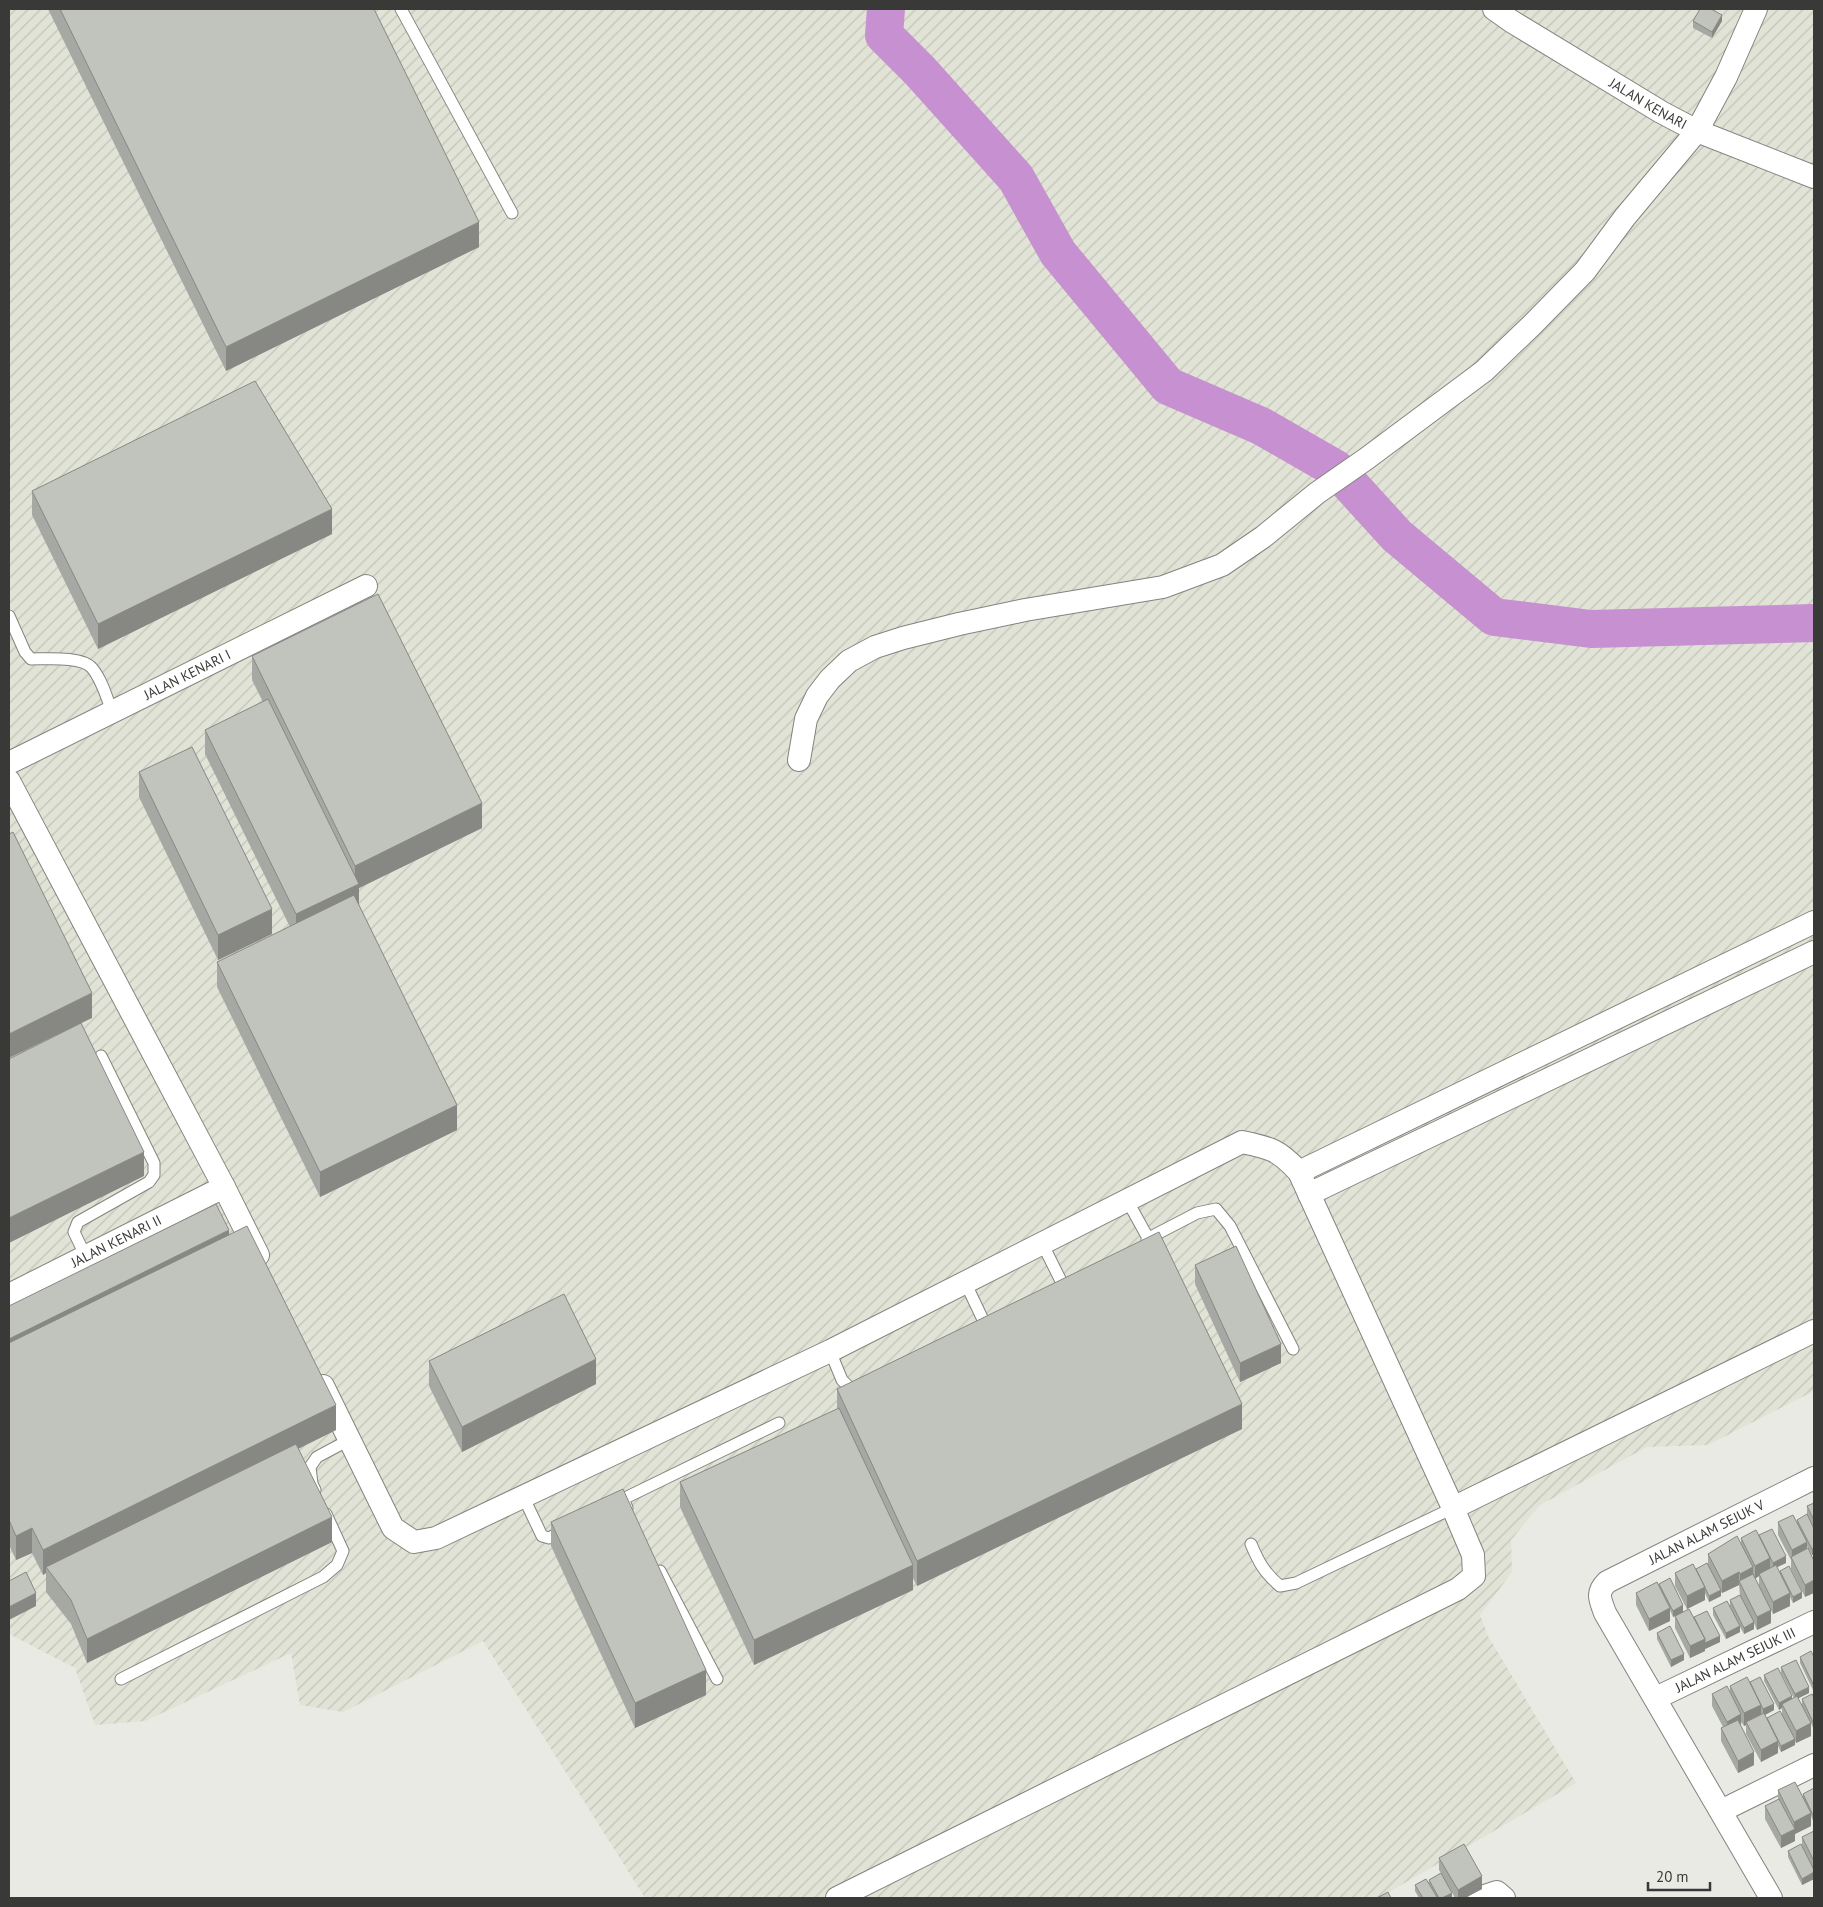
<svg xmlns="http://www.w3.org/2000/svg" width="1823" height="1907" viewBox="0 0 1823 1907" font-family="'PT Sans',sans-serif">
  <defs>
    <pattern id="industrial-furrows" width="10" height="10" patternUnits="userSpaceOnUse" patternTransform="scale(1.25)"><rect width="10" height="10" fill="#e0e3d5"/><path d="M-1 1l2-2M0 10L10 0M9 11l2-2" fill="none" stroke="#c1c4b7"/></pattern>
  </defs>
  <rect width="100%" height="100%" fill="#e9eae4"/>
  <path fill="url(#industrial-furrows)" d="M9,9h1805v1382l-106,54 -61,2 -107,58 -29,35 1,32 -32,43 8,21 88,147 -197,115h-734l-162,-257 -140,71 -43,-7 -9,-52 -146,68 -50,4 -20,-57 -66,-34z"/>
  <g fill="none" stroke-linecap="round" stroke-linejoin="round">
    <path stroke="#c790d0" stroke-width="38" d="M886,9l-2,26 36,36 96,107 42,75 110,133 93,40 75,43 61,67 97,81 97,12 223,-6"/>
    <defs>
      <path id="lane" d="M401,9l111,204
        M9,616l16,36 6,7c16,0 51,-3 61,9 10,12 15,30 20,44
        M1127,1200l21,38
        M1147,1239l50,-26 19,-4 14,17 63,123
        M1042,1243l20,40
        M86,1257l-12,-25 4,-10 71,-40 5,-7v-12l-53,-107
        M965,1282l20,42
        M830,1351l12,29 9,9h7
        M315,1490l-3,-6 -2,-17 7,-10 32,-17
        M523,1496l19,40 7,2 15,-8
        M627,1508l-4,-9 156,-76
        M1251,1544c8,19 13,28 29,42l16,-3 157,-75
        M660,1571l57,108
        M121,1679l202,-102 14,-12 6,-14 -17,-37"/>
      <g id="street">
        <path id="s1" d="M1494,9l17,12 150,91 36,19 117,46"/>
        <path d="M799,760l7,-41 11,-23 13,-17 19,-18 26,-14 28,-9 56,-14 66,-14 138,-23 59,-22 41,-28 54,-44 49,-34 118,-88 48,-46 53,-54 40,-54 72,-86 29,-54 30,-68"/>
        <path id="s2" d="M9,763l357,-177"/>
        <path d="M9,781l215,406 34,68"/>
        <path d="M1299,1172l515,-250"/>
        <path d="M1309,1194l505,-242"/>
        <path id="s3" d="M9,1295l215,-108"/>
        <path d="M323,1386l70,142 21,14 22,-4 394,-187 412,-209c29,6 37,8 57,30l154,336 20,47 1,21 -16,13 -621,309"/>
        <path d="M1453,1508l361,-177"/>
        <path id="s4" d="M1656,1698l158,-76"/>
        <path d="M1721,1811l93,-46"/>
        <path d="M1479,1898l18,-6 7,6"/>
        <path id="s5" d="M1771,1898l-166,-285c-5,-14 -9,-20 2,-31l207,-104"/>
      </g>
    </defs>
    <use href="#lane" stroke="#83847e" stroke-width="13"/>
    <use href="#street" stroke="#83847e" stroke-width="24"/>
    <use href="#lane" stroke="#fff" stroke-width="11"/>
    <use href="#street" stroke="#fff" stroke-width="22"/>
  </g>
  <path fill="#a6a8a3" fill-rule="evenodd" d="M48,9h326l105,238 -253,124z
    M1693,21h29l-10,17 -19,-10z
    M32,491l300,43 -234,115 -66,-134z
    M252,656l230,172 -123,60v18l98,224 -137,67 -103,-210v-25l73,-35 -85,-173v-24l58,-28 -11,-22z
    M139,772l133,162 -54,26 -79,-163z
    M229,1234l107,196 -38,19 34,93 -245,121 -16,-39 -25,-32v-19l-3,2 -11,-22 -16,7 -7,-15v-239z
    M1195,1265l86,98 -41,19 -45,-98z
    M429,1361l167,23 -134,68 -33,-66z
    M837,1389l405,40 -325,157 -4,-8v12l-159,75 -74,-158v-25l157,-73z
    M1814,1503v51l-2,1 -5,-9 -2,51 -14,-28v-9l-13,-25v-13h19v-2l10,-4v-10z
    M551,1522l155,173 -71,33 -84,-182z
    M1759,1536l27,27 -9,4 3,6v-2l22,27 -9,5 -3,-6v9l-17,8 -2,-4v13l-14,7 -3,-7v6l-10,5 -4,-7v5l-14,7 -13,-24v-7l17,-3v-5l10,-5 -1,-10 -17,8 -1,-1v4l-12,6 -4,-9v7l-18,9 -12,-23v-13l21,-4 12,-5v-10l33,-10v-6zM1759,1576v10l-4,-8z
    M1659,1584l24,28 11,5 26,25 -15,7v-1v3l-15,7 -15,-30v-12l-2,1 -3,-7v11l-21,10 -13,-26v-12l23,-5z
    M1657,1633l27,27 -13,7 -14,-28z
    M1800,1657h14v35l-14,-29z
    M1781,1667l28,26 -11,5 4,7v-6l12,-1v32l-3,-7v13l-15,7 -1,-2v4l-14,7 -3,-6v7l-17,9 -15,-28v-9l-2,1 -3,-4v5l13,38 -16,8 -17,-32v-13l2,-1 -11,-21v-12l18,-3v-5l20,-4 24,28 -9,5 2,4 15,-4v-7l-3,2 -15,-29v-6l28,24 2,-1 -13,-25z
    M1814,1788v35l-3,-7v10l-16,8v7l-14,7 -16,-29v-13l13,-6v-10l25,7v-3z
    M1814,1831v48l-12,6 -14,-28v-6l14,-5v-9z
    M1439,1858l43,31 -17,9h-10l-6,-11 3,11h-33l-4,-7v-6l14,-3v-2l12,-7 -2,-3z"/>
  <path fill="#878884" d="M1722,15v6l-10,17v-6z
    M479,222v25l-253,124v-24z
    M332,509v25l-234,115v-25z
    M482,803v25l-123,60v20l-63,31v-25l59,-29v-19z
    M272,909v25l-54,26v-25z
    M92,993v25l-83,40v-24z
    M457,1105v25l-137,67v-25z
    M144,1152v24l-135,67v-25z
    M229,1230v25l-220,108v-24z
    M1281,1344v19l-41,19v-19z
    M596,1359v25l-134,68v-25z
    M1242,1404v25l-325,157v-25z
    M336,1405v25l-286,141 -4,-4v6l-3,2v-25z
    M332,1517v25l-245,121v-24z
    M32,1528v25l-16,7v-24z
    M1807,1542v13l-15,4v-9z
    M1814,1548v6l-2,1v-6z
    M1786,1556v7l-13,6v-6z
    M1770,1558v13l-11,3v2l-4,3v-13z
    M913,1565v25l-159,75v-25z
    M1753,1567v13l-13,3v-9z
    M1739,1572v13l-17,8v-12z
    M1814,1580v13l-9,4v-12z
    M1705,1587v13l-18,9v-13z
    M1721,1590v6l-12,6v-6z
    M1802,1592v6l-9,5v-6z
    M36,1593v13l-27,14v-13z
    M1790,1593v13l-17,8v-12z
    M1683,1605v7l-10,5v-6z
    M1670,1608v13l-21,10v-12z
    M1771,1610v13l-14,7v-13z
    M1754,1622v7l-10,5v-6z
    M1740,1626v6l-14,7v-6z
    M1720,1636v6l-15,7v-6z
    M1705,1639v12l-15,7v-12z
    M1684,1654v6l-13,7v-7z
    M706,1670v25l-71,33v-25z
    M1809,1687v6l-14,7v-6z
    M1792,1696v7l-10,1v4l-3,2v-7z
    M1774,1704v6l-11,6v-7z
    M1761,1705v12l-15,5v3l-2,1v-13z
    M1741,1714v13l-14,7v-12z
    M1811,1723v13l-15,7v-12z
    M1795,1739v6l-14,7v-6z
    M1778,1741v12l-17,9v-12z
    M1754,1752v13l-16,8v-12z
    M1811,1813v13l-16,8v7l-14,7v-12l13,-7v-7z
    M1814,1872v7l-12,6v-6z
    M1482,1876v13l-17,9h-7v-8z
    M1452,1893v5h-10z"/>
  <path fill="#c1c3bd" stroke="#878884" d="M60,9h314l105,213 -253,125z
    M1700,9h11l11,6 -10,17 -19,-11z
    M255,381l77,128 -234,115 -66,-133z
    M378,594l104,209 -127,63 -103,-210z
    M268,699l91,185 -63,30 -91,-184z
    M192,747l80,162 -54,26 -79,-163z
    M13,832l79,161 -83,41v-200z
    M354,895l103,210 -137,67 -103,-210z
    M81,1023l63,129 -135,66v-159z
    M216,1204l13,26 -220,109v-33z
    M247,1226l89,179 -293,145 -11,-22 -16,8 -7,-16v-177z
    M1159,1232l83,172 -325,157 -80,-172z
    M1236,1246l45,98 -41,19 -45,-98z
    M564,1294l32,65 -134,68 -33,-66z
    M839,1408l74,157 -159,75 -74,-158z
    M296,1444l36,73 -245,122 -16,-39 -25,-33z
    M623,1489l83,181 -71,33 -84,-181z
    M1814,1503v17l-7,-14z
    M1807,1514l7,15v19l-2,1 -15,-29z
    M1793,1515l14,27 -15,8 -14,-28z
    M1772,1529l14,27 -13,7 -14,-28z
    M1756,1530l14,28 -15,8 -14,-28z
    M1737,1536l16,31 -13,7 -1,-2 -17,9 -14,-27z
    M1808,1548l6,13v19l-9,5 -14,-28z
    M1707,1563l14,27 -12,6 -13,-27z
    M1693,1564l12,23 -18,9 -12,-23z
    M1776,1565l14,28 -17,9 -14,-28z
    M1789,1566l13,26 -9,5 -13,-26z
    M26,1572l10,21 -27,14v-26z
    M1753,1574l18,36 -14,7 -18,-36z
    M1670,1578l13,27 -10,6 -14,-27z
    M1657,1582l13,26 -21,11 -13,-26z
    M1740,1595l14,27 -10,6 -14,-28z
    M1727,1601l13,25 -14,7 -13,-25z
    M1689,1609l16,30 -15,7 -15,-30z
    M1707,1611l13,25 -15,7v-4l-11,-22z
    M1670,1626l14,28 -13,6 -14,-27z
    M1811,1651l3,6v29l-14,-29z
    M1796,1660l13,27 -14,7 -14,-27z
    M1778,1668l14,28 -13,7 -15,-28z
    M1747,1677l14,28 -17,8 -14,-27z
    M1760,1677l14,27 -11,5 -13,-27z
    M1727,1686l14,28 -14,8 -15,-28z
    M1812,1694l2,4v26l-12,-25z
    M1797,1696l14,27 -15,8 -14,-27z
    M1780,1711l15,28 -14,7 -14,-28z
    M1764,1713l14,28 -17,9 -15,-28z
    M1738,1720l16,32 -16,9 -17,-33z
    M1795,1782l16,31 -17,9 -16,-32z
    M1814,1788v29l-11,-23z
    M1779,1799l16,30 -14,7 -16,-30z
    M1814,1831v30l-12,-24z
    M1464,1844l18,32 -24,14 -19,-32z
    M1801,1844l13,26v2l-12,7 -14,-28z
    M1441,1873l11,20 -10,5h-3l-10,-18z
    M1426,1879l11,18 -2,1h-12l-8,-13z
    M1388,1892l3,6h-14z"/>
  <g text-anchor="middle" stroke-width="4" stroke-linejoin="round" paint-order="stroke">
    <g font-size="14" fill="#393937" stroke="#e9eae4">
      <text dy="5" stroke="none"><textPath href="#s1" startOffset="181">JALAN KENARI</textPath></text>
      <text dy="5" stroke="none"><textPath href="#s2" startOffset="199">JALAN KENARI I</textPath></text>
      <text dy="5" stroke="none"><textPath href="#s3" startOffset="120">JALAN KENARI II</textPath></text>
      <text dy="5" stroke="none"><textPath href="#s5" startOffset="475">JALAN ALAM SEJUK V</textPath></text>
      <text dy="5" stroke="none"><textPath href="#s4" startOffset="88">JALAN ALAM SEJUK III</textPath></text>
    </g>
  </g>
  <rect width="1823" height="1907" fill="none" stroke="#393937" stroke-width="20"/>
  <path d="M1648 1882v8h62v-8" fill="none" stroke="#393937" stroke-width="2.5"/>
  <text x="1656" y="1882" font-size="15" fill="#393937" stroke="#e9eae4" stroke-width="4" paint-order="stroke">20 m</text>
</svg>
